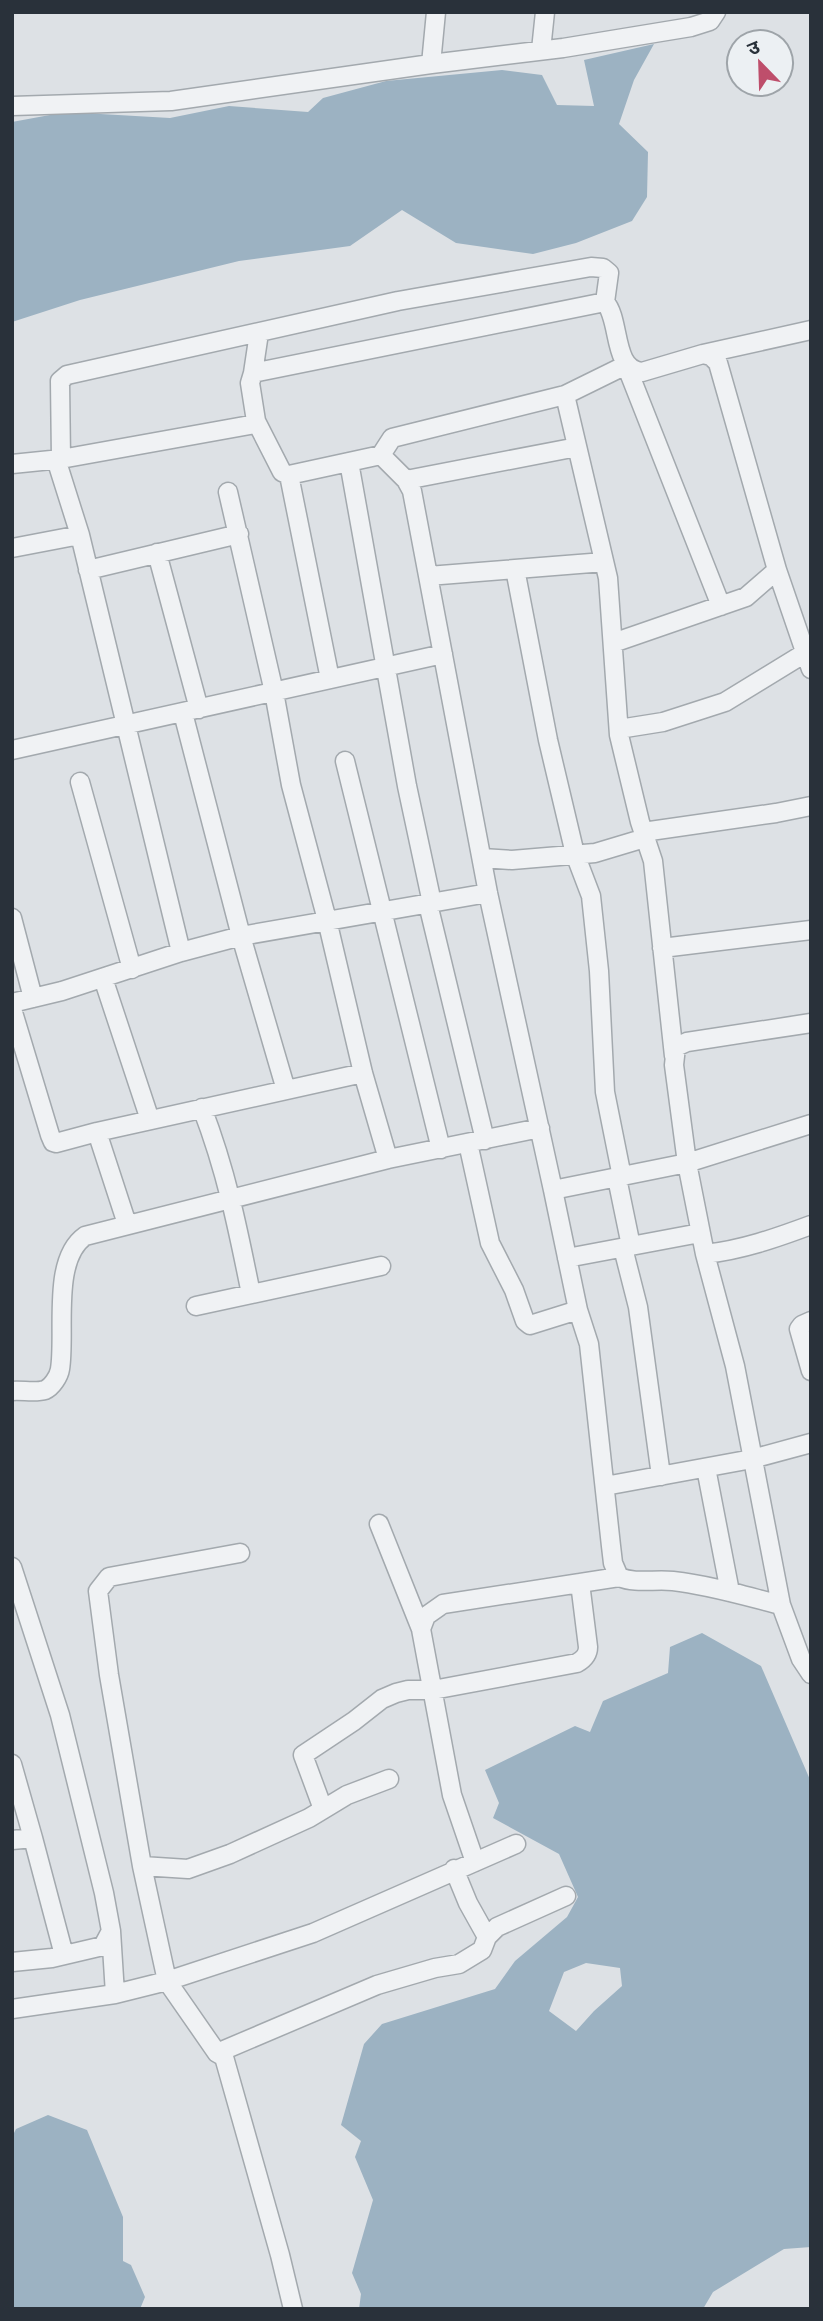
<svg xmlns="http://www.w3.org/2000/svg" width="823" height="2321" viewBox="0 0 823 2321" font-family="'Public Sans','Noto Sans Devanagari',sans-serif">
  <rect width="100%" height="100%" fill="#dde1e5"/>
  <path fill="#9cb2c2" fill-rule="evenodd" d="M654,44l-20,36 -15,44 29,28 -1,45 -15,24 -56,22 -43,11 -77,-11 -54,-33 -52,36 -111,15 -159,39 -68,22v-200l54,-10 104,6 59,-12 79,6 15,-14 63,-17 116,-11 40,5 15,30 37,1 -10,-46z
    M702,1633l59,33 50,116v465l-27,2 -71,43 -10,17h-344l2,-15 -9,-21 21,-73 -18,-43 6,-16 -20,-16 23,-81 18,-20 113,-35 20,-28 52,-44 11,-20 -19,-43 -66,-36 6,-15 -14,-33 90,-44 15,6 13,-31 65,-28 2,-26zM586,1963l34,5 2,18 -28,25 -18,20 -27,-20 15,-39z
    M48,2115l39,15 36,87v44l8,4 14,32 -5,12h-128v-172l4,-8z"/>
  <g fill="none" stroke-linecap="round" stroke-linejoin="round">
    <defs>
      <path id="minor" d="M541,50l4,-38
        M431,64l5,-52
        M12,106l159,-5 260,-37 132,-16 128,-21 19,-6 6,-9
        M703,354l108,-24
        M253,373l6,-40
        M565,395l43,183 11,157 21,87 13,39 21,195
        M256,421l26,51 7,3 92,-20 11,-17 173,-43 61,-30 95,241
        M381,455l25,25 6,11 76,402 65,297 134,-27 -13,-98 2,-18 11,-5 124,-19
        M56,459l24,76 101,417
        M61,459l-1,-78 7,-6 331,-74 193,-34 12,1 6,5 -4,29
        M349,462l58,324 25,117
        M12,464l49,-5 189,-34 6,-4 -6,-38 3,-10 352,-71c16,18 7,68 37,70l61,-18 8,2 7,7 59,207 34,99
        M289,475l41,204
        M406,480l171,-33
        M228,492l46,200 17,93 36,135 36,153 25,86
        M12,548l68,-13
        M157,553l42,156
        M515,569l33,171 27,114 16,42 8,75 6,121 17,85
        M88,570l151,-36
        M428,576l176,-14
        M613,643l133,-46 31,-27
        M183,713l58,223 45,154
        M619,729l44,-7 62,-20 80,-49
        M12,750l431,-96
        M345,761l96,388
        M80,782l52,187
        M643,832l133,-19 35,-7
        M482,858l30,2 83,-7 50,-15
        M428,904l57,236
        M12,918l21,80
        M662,948l149,-18
        M103,978l47,142
        M12,1003l50,-12 119,-39 60,-16 247,-43
        M12,1009l38,126 3,7 3,1 41,-11 266,-59
        M202,1108c24,62 36,121 49,186
        M811,1124l-124,39 18,91 30,112 46,239 20,54 10,15
        M97,1132l30,92
        M468,1143l22,100 24,47 11,31 5,4 48,-15
        M617,1178l14,68
        M553,1190l25,120 11,34 22,202 2,17 6,14c17,7 35,2 54,4 36,4 72,15 108,24
        M623,1248l15,59 23,169
        M705,1254c37,-4 71,-16 106,-29
        M567,1258l133,-25
        M196,1306l185,-40
        M811,1321l-9,4 -3,4 12,42
        M12,1391c10,-1 24,2 33,-1 7,-3 14,-14 15,-21 6,-36 -9,-109 25,-133l303,-77 152,-31
        M706,1468l24,124
        M605,1486l147,-27 59,-16
        M379,1524l42,105
        M240,1553l-131,24 -11,14 11,84 33,191 25,115 146,-48 203,-89
        M12,1567l48,148 44,178 7,38 4,63
        M12,1764l21,74
        M323,1809l-20,-54 51,-34 28,-22 14,-6 12,-3h25l144,-27c7,-4 11,-8 11,-16l-8,-64
        M12,1840l21,-2 31,117
        M475,1862l-23,-67 -31,-166 5,-13 17,-12 176,-27
        M142,1866l46,3 42,-15 79,-36 38,-23 42,-16
        M454,1869l14,34 19,34
        M12,1962l40,-4 51,-12 8,-15
        M12,2009l103,-15 52,-13 50,72 7,4 56,198 13,54
        M217,2053l160,-68 58,-17 24,-4 23,-14 5,-13 10,-10 69,-31"/>
    </defs>
    <use href="#minor" stroke="#a3a9ae" stroke-width="21"/>
    <use href="#minor" stroke="#f0f2f4" stroke-width="18"/>
  </g>
  <rect width="823" height="2321" fill="none" stroke="#29313a" stroke-width="28"/>
  <g transform="translate(760 63) rotate(337)"><circle r="33" fill="#ecf0f3" stroke="#9ea4a9" stroke-width="2"/>
  <path d="M0-5L12 26L0 18L-12 26Z" fill="#be4e6b"/>
  <text y="-10" font-size="19" font-weight="bold" text-anchor="middle" fill="#29313a">उ</text>
  </g>
</svg>
